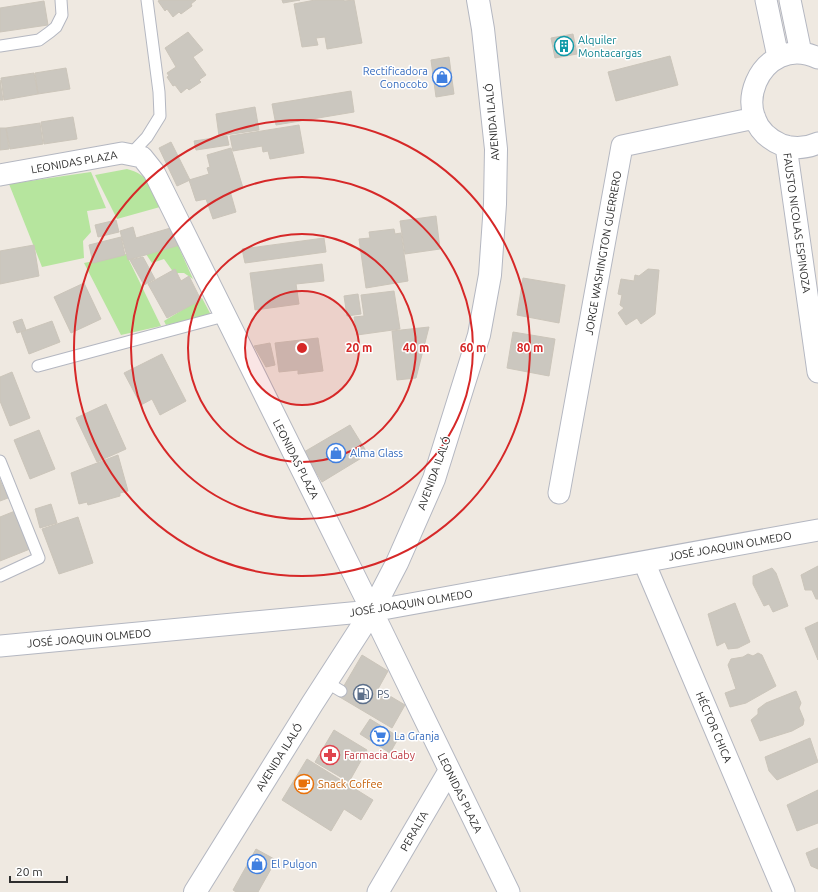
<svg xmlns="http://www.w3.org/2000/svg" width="818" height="892" viewBox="0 0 818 892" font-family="Ubuntu,sans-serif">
  <rect width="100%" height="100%" fill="#efe9e1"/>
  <path fill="#b6e59e" d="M127,169c23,6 24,18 33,38l-43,12 -22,-44z
    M91,172l15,36 -19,3 4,21 -8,9 1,17 -42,9 -33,-83z
    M176,241l17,38 -9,-6h-10l-10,-14 -12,4 -10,-15z
    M126,254l35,72 -40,9 -37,-72z
    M202,298l9,17 -45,10 -2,-4z"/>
  <path fill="#cbc7bf" stroke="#cbc5ba" d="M160,0h36l-5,4 1,2 -11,8 -2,-2 -6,5 -6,-8 -2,2 -7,-10z
    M282,0h18l-17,3z
    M315,0h29v1l10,-1 8,43 -35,6 -2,-12 -9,1 2,7 -16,2 -8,-43z
    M44,1l4,24 -48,7v-24z
    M188,32l15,18 -10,7 13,18 -7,5 2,2 -12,8 -2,-2 -6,5 -6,-8 -2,1 -6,-9 2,-1 -2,-3 9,-6 -11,-19z
    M573,34l4,20 -22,4 -4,-20z
    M670,56l8,29 -62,16 -8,-29z
    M449,57l5,37 -18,3 -5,-37z
    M66,68l4,21 -32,5 -3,-21z
    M34,73l4,21 -34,6 -3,-22z
    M0,80l3,20h-3z
    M351,91l3,21 -78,13 -4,-21z
    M255,107l4,23 -40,6 -3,-22z
    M73,117l4,22 -33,5 -3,-22z
    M40,123l3,21 -33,5 -4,-21z
    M299,125l5,28 -34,6 -2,-8 -5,1 -1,-6 -29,5 -3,-15z
    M0,128h6l3,21 -9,1z
    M227,136l2,9 -33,5 -2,-9z
    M171,142l19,38 -13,6 -18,-38z
    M231,148l12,40 -13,3 6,21 -23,7 -7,-20 -10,2 -7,-21 20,-6 -2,-6 3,-1 -3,-12z
    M436,216l4,33 -35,5 -5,-33z
    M116,220l3,12 -21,5 -3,-12z
    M133,227l3,11 38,-11 6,18 -52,15 -8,-29z
    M394,229l1,5 6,-1 7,48 -42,7 -7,-49 11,-1 -1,-6z
    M121,237l4,18 -32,8 -4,-18z
    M324,238l2,14 -81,11 -3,-14z
    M34,245l5,31 -39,8v-33z
    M143,257l12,22 -11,6 -14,-25z
    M322,264l2,17 -28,3 3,20 -44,6 -5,-37z
    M175,269l6,12 8,-5 12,24 -34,18 -19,-34z
    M648,269l11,1 -4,44 -14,10 -4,-6 -11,7 -8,-12 6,-5 -4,-3 2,-10 -4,-1 3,-15 13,2 1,-6 4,1z
    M523,278l42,7 -6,38 -42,-8z
    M84,283l17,36 -30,14 -17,-36z
    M394,291l6,38 -43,6 -3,-18 10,-1 -3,-21z
    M358,294l3,20 -14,2 -3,-20z
    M22,319l4,11 -9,3 -4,-11z
    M52,321l8,21 -31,12 -8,-22z
    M429,327l-13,51 -19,2 -5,-49z
    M513,332l42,7 -6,37 -42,-8z
    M318,338l5,33 -25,3v-4l-19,2 -4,-29z
    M270,343l5,22 -9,2 -12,-21z
    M162,354l24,47 -26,14 -8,-16 -11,6 -17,-32z
    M12,372l18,46 -20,8 -10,-25v-24z
    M106,404l20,45 -29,13 -21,-44z
    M350,425l18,29 -46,28 -18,-30z
    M39,430l16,39 -25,10 -16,-39z
    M118,455l10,36 -8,2v3l-32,9 -1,-3 -8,2 -8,-31z
    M0,480l8,18 -8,3z
    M51,504l6,19 -17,5 -5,-19z
    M15,511l15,38 -30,12v-44z
    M78,517l15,46 -34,11 -17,-45z
    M818,566v33h-2l-4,-9h-7l-4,-15z
    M772,568l4,5 12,33 -15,6 -4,-8 -5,2 -11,-22v-8z
    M735,603l15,39 -12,6 -10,1 -3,-7 -8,4 -9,-32z
    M818,622v38l-13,-32z
    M758,653l4,2 14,31 -30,17 -16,4 -5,-14 11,-4 -8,-24 3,-6 12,-2 5,-3 5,2z
    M362,655l26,16 -10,18 27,16 -13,23 -54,-32z
    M796,691l5,12 -2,5 5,12 -1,5 -11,6 -32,10 -9,-21 7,-6v-5l8,-6z
    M370,719l29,18 -9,16 -30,-19z
    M334,730l33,20 -18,32 -34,-20z
    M810,738l8,24 -41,18 -8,-9 -4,-14z
    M307,759l66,41 -12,20 -17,-11 -13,22 -49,-31z
    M818,790v33l-21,8 -10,-26z
    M818,848v21l-7,-3 -5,-13z
    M256,849l20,11 -18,32h-22l-3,-2z"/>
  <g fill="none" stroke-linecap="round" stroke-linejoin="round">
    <defs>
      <path id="lane" d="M0,46l39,-6 11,-8 6,-5 6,-12 -1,-15
        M130,155l17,-18 13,-21 -1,-24 -12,-92
        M38,366l186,-50
        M0,461l39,97 -39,18
        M326,682l15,9"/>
      <path id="street" d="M766,0l12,57
        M790,0l11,53
        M818,58c-57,-27 -96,62 -36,87 12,4 25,3 36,-2
        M786,146l32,226
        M0,175l122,-22 20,4 12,15 218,439 137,281
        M559,493l63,-347 133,-28
        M644,562l140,330
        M0,646l372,-35 446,-81
        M378,892l71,-121"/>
      <path id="secondary" d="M195,892l117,-188 60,-93 25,-48 37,-84 45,-144 11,-60 5,-71 1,-55 -13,-120 -5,-29"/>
    </defs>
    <use href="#lane" stroke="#b4b7c1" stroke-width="13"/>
    <use href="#street" stroke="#b4b7c1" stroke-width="23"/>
    <use href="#secondary" stroke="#b4b7c1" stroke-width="24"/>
    <use href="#lane" stroke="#fff" stroke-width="11"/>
    <use href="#street" stroke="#fff" stroke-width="21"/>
    <use href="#secondary" stroke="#fff" stroke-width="22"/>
  </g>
  <circle cx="302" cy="348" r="57" fill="#d62828" fill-opacity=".12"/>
  <g fill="none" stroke="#d62828" stroke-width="2">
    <circle cx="302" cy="348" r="57"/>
    <circle cx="302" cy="348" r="114"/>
    <circle cx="302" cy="348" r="171"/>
    <circle cx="302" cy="348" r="228"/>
  </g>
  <defs>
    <symbol id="building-ring" viewBox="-11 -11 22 22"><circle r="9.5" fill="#fff" stroke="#0f9aa8" stroke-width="1.5"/><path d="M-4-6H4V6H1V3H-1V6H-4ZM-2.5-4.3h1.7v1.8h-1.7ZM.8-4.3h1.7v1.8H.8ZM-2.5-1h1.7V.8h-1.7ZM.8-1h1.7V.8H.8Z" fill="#0f9aa8"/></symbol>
    <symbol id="shop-ring" viewBox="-11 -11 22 22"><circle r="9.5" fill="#fff" stroke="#3f7fe0" stroke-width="1.5"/><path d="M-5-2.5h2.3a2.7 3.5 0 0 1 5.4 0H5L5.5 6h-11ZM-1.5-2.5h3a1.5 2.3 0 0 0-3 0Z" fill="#3f7fe0"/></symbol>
    <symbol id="fuel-ring" viewBox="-11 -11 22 22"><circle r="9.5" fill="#fff" stroke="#5c6f8a" stroke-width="1.5"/><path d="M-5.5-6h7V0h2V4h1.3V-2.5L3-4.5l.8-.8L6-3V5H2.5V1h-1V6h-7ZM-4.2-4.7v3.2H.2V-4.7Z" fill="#5c6f8a"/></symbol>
    <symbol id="supermarket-ring" viewBox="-11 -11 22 22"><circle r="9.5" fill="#fff" stroke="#3f7fe0" stroke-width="1.5"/><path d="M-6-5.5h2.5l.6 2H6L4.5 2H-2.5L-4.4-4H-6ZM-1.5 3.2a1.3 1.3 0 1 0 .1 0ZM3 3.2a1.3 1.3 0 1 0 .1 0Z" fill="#3f7fe0"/></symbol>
    <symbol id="pharmacy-ring" viewBox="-11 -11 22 22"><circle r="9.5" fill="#fff" stroke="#e0444e" stroke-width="1.5"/><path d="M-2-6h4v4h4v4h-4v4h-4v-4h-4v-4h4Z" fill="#e0444e"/></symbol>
    <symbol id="cafe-ring" viewBox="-11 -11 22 22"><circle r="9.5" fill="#fff" stroke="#e8710a" stroke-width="1.5"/><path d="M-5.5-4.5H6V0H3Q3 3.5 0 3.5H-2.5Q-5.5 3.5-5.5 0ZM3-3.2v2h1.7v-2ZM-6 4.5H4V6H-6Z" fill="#e8710a"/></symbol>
  </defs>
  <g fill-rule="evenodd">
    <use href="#building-ring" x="553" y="35" width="22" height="22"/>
    <use href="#shop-ring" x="431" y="66" width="22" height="22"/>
    <use href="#shop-ring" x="325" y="442" width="22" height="22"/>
    <use href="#fuel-ring" x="352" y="683" width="22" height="22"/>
    <use href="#supermarket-ring" x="369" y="725" width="22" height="22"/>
    <use href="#pharmacy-ring" x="319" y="744" width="22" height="22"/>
    <use href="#cafe-ring" x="293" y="773" width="22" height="22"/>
    <use href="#shop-ring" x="246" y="853" width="22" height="22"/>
  </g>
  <g text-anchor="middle" stroke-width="3" stroke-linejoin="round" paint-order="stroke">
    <g font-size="11" fill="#0d838f" stroke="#fff" text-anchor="start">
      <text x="578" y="44">Alquiler<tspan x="578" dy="13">Montacargas</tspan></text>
    </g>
    <g font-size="11" fill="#366cbe" stroke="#fff" text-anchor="start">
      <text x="428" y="75" text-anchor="end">Rectificadora<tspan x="428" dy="13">Conocoto</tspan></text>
      <text x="350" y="457">Alma Glass</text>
      <text x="394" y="740">La Granja</text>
      <text x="271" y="868">El Pulgon</text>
    </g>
    <g font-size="11" fill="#2e2e2e" stroke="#fff">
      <text transform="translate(492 122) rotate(-95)" y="4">AVENIDA ILALÓ</text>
      <text transform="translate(74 162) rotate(-10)" y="4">LEONIDAS PLAZA</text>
      <text transform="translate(797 223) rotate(82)" y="4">FAUSTO NICOLAS ESPINOZA</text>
      <text transform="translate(603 253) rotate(-80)" y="4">JORGE WASHINGTON GUERRERO</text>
      <text transform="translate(296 459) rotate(63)" y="4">LEONIDAS PLAZA</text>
      <text transform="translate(434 473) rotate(-70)" y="4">AVENIDA ILALÓ</text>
      <text transform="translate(730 546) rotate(-10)" y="4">JOSÉ JOAQUIN OLMEDO</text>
      <text transform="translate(411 603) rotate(-9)" y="4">JOSÉ JOAQUIN OLMEDO</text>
      <text transform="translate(89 638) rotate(-5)" y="4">JOSÉ JOAQUIN OLMEDO</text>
      <text transform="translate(714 727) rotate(67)" y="4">HÉCTOR CHICA</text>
      <text transform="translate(279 757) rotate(-58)" y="4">AVENIDA ILALÓ</text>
      <text transform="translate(460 793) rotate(64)" y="4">LEONIDAS PLAZA</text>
      <text transform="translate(414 831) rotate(-60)" y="4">PERALTA</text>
    </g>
    <g font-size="11" fill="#4e5e75" stroke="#fff" text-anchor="start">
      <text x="377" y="698">PS</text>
    </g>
    <g font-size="11" fill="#be3a42" stroke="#fff" text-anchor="start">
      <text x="344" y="759">Farmacia Gaby</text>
    </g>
    <g font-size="11" fill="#c56008" stroke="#fff" text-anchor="start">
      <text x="318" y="788">Snack Coffee</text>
    </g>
  </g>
  <circle cx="302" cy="348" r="6" fill="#d62828" stroke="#fff" stroke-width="2"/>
  <g font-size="12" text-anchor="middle" font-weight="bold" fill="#d62828" stroke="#fff" stroke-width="3" stroke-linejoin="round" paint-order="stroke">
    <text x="359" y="352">20 m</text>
    <text x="416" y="352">40 m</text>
    <text x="473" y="352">60 m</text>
    <text x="530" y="352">80 m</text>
  </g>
  <path d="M10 876v6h57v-6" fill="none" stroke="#2e2e2e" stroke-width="2"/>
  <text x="16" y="876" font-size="12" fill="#2e2e2e" stroke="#ffffff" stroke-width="3" paint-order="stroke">20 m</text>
</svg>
